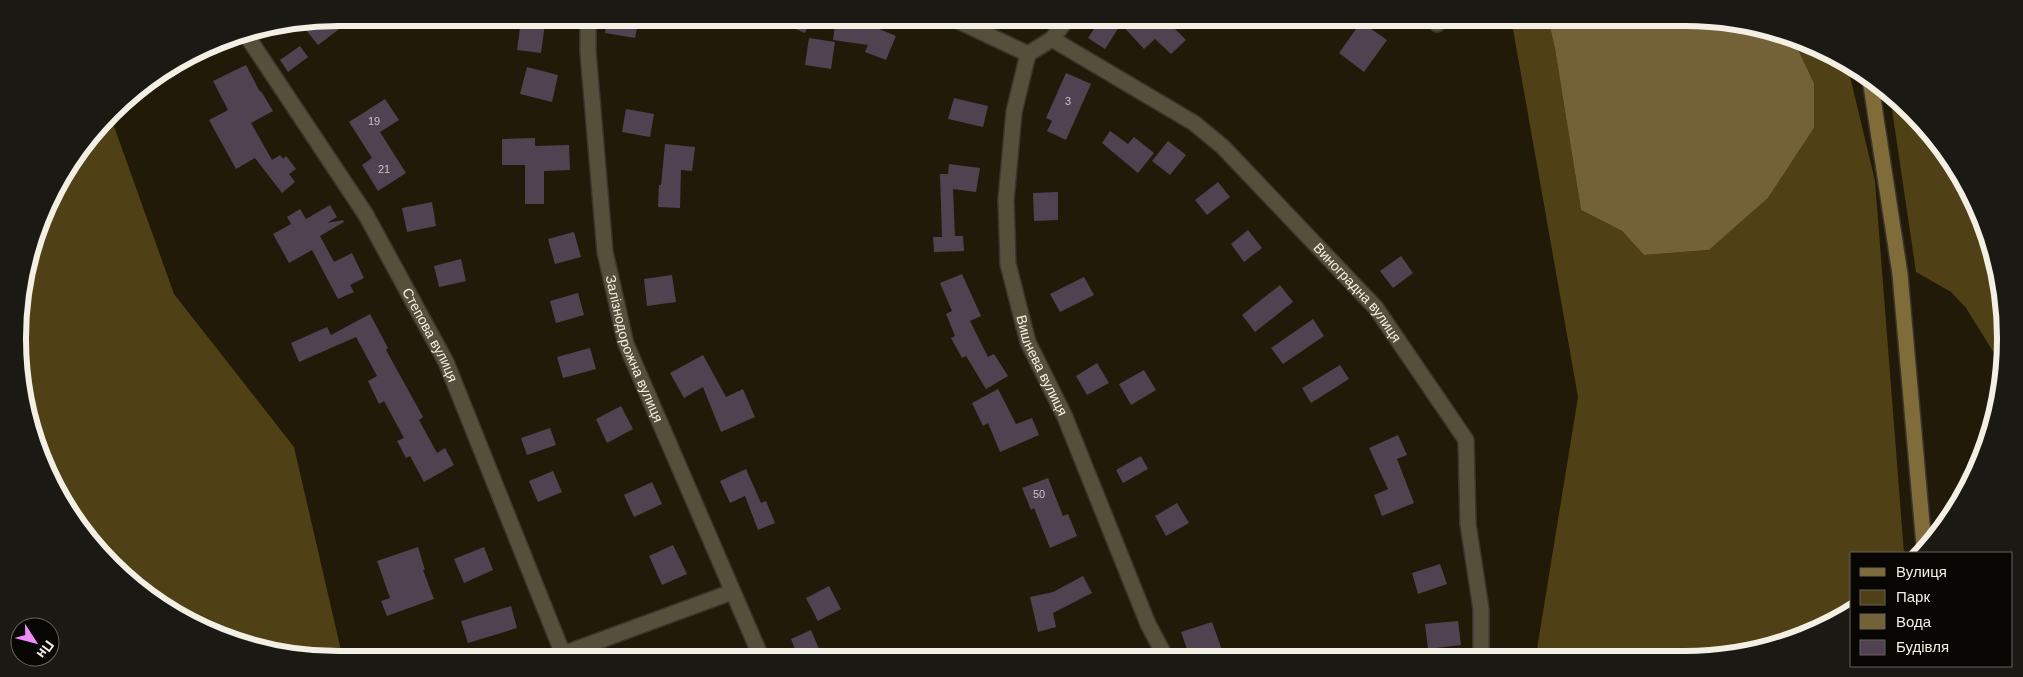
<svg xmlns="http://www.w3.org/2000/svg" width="2023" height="677" viewBox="0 0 2023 677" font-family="Helvetica,sans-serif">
  <rect width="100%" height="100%" fill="#211a08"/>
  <path fill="#504015" d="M1511,18h37l7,31 26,161 41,21 22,24 65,-5 59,-52 46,-70v-45l-20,-42 54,27 27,113 29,372h-52v54l-44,28 -82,22h-188l-1,-8 41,-252z
    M1890,96l72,82 41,118 -4,65 -33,-53 -15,-16 -35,-20z
    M111,118l63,176 120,153 49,212 -87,-10 -96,-44 -88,-88 -44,-96 -8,-124 31,-101z"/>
  <path fill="#736237" d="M1548,18h136l83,10 27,13 20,42v45l-46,70 -59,52 -65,5 -22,-24 -41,-21 -26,-161z"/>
  <path fill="#514252" d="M338,18h16l-36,27 -16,-20z
    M608,18h31l-4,20 -30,-5z
    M769,18h42l-6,15z
    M836,18h27l-1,4 34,14 -10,24 -21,-8 3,-7 -35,-5z
    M1101,18h63l22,22 -15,14 -16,-15 -11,10 -23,-25 -16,25 -17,-11z
    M521,21l24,3 -4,29 -24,-3z
    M1361,22l26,18 -23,32 -25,-19z
    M809,38l26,4 -4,27 -26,-4z
    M300,46l8,11 -20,15 -8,-12z
    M246,65l14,27 1,-1 12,20 -22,12 21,37 8,-5 3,4 3,-3 10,13 -7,5 6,8 -13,11 -27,-35 -19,11 -27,-49 19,-10 -15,-29z
    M527,67l31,8 -6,27 -32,-8z
    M1066,73l25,11 -25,56 -19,-9 5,-10 -6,-3z
    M954,98l34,8 -5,21 -35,-8z
    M385,99l14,21 -19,12 26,41 -28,18 -16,-26 10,-7 -23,-36z
    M626,109l28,5 -4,23 -28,-5z
    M1110,131l18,13 6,-7 20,16 -16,20 -36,-30z
    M535,138v8l34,-1 1,25 -26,1v33h-19v-39h-23v-26z
    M1168,141l18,14 -16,20 -18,-14z
    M665,144l30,3 -3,24 -11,-1 -1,38 -22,-1 1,-22h2z
    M949,164l31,4 -4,24 -23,-3 2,47h8l1,15 -30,1 -1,-15h9l-2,-63h8z
    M1218,182l12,15 -23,18 -12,-15z
    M1058,192v28l-24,1 -1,-28z
    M432,202l4,24 -29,6 -5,-24z
    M330,205l7,12 -10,6 16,-3 1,2 -24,14 14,26 18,-9 12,25 -14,7 4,7 -16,7 -26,-49 -23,13 -16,-29 18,-10 -4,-7 13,-8 6,10z
    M1248,230l14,18 -18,14 -13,-18z
    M574,232l7,25 -26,7 -7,-25z
    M1401,256l12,17 -20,15 -13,-17z
    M461,259l5,22 -27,6 -5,-21z
    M962,274l19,42 -11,5 18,36 6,-3 14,22 -22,13 -20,-33 -4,2 -11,-20 4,-2 -9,-22 6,-3 -12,-28z
    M672,275l4,27 -29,4 -3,-27z
    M1084,277l10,18 -34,17 -10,-18z
    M1280,285l13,17 -38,30 -13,-17z
    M578,293l6,22 -28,8 -6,-22z
    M370,314l18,34 -2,2 37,67 -4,3 18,33 8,-5 9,17 -30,17 -14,-26 -4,2 -9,-17 7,-3 -20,-37 -5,3 -11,-23 9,-5 -21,-39 -57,25 -8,-19 36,-16 4,8z
    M1313,319l11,17 -41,28 -12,-16z
    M590,348l6,21 -33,9 -6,-21z
    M703,355l23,42 17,-8 12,28 -34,15 -18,-45 -19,11 -14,-25z
    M1097,363l12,20 -22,12 -11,-19z
    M1340,365l9,14 -38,24 -9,-15z
    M1144,370l12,20 -25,15 -12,-21z
    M998,389l18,35 16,-6 7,17 -39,17 -12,-29 -5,3 -11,-23z
    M621,406l12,23 -26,14 -11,-24z
    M550,428l6,17 -29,10 -6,-17z
    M1398,435l9,20 -10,4 17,44 -32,13 -8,-21 14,-6 -19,-41z
    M1141,456l7,13 -25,14 -7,-13z
    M746,469l15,34 5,-2 9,22 -17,7 -13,-34 -15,7 -10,-22z
    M553,471l9,21 -24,10 -9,-21z
    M1048,478l15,38 5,-2 9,22 -27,12 -16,-40 -3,2 -9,-22z
    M652,482l10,22 -28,13 -10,-22z
    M1177,503l12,20 -23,13 -11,-20z
    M673,545l14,29 -25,11 -13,-29z
    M418,547l7,23h-2l11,29 -47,17 -6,-15 9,-3 -13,-37z
    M484,547l9,23 -29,13 -10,-24z
    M1440,564l7,20 -29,10 -6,-21z
    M1083,576l9,17 -39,20 3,14 -18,5 -8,-35 23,-5z
    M829,586l12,23 -23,12 -12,-23z
    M511,606l6,22 -49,15 -7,-22z
    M1458,621l3,24 -33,4 -3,-25z
    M1212,622l10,28 -22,8h-10l-9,-26z
    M811,630l9,21 -21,8 -8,-20z"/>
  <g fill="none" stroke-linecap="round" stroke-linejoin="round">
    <defs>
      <g id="street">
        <path id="s1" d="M588,18v34l17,200 21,92 136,315"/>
        <path d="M952,18l76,36"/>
        <path id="s2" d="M1068,18l-16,21 -24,15 -14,58 -8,88 2,64 20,78 37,75 83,207 18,34"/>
        <path d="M1436,18l1,6"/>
        <path id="s3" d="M247,36l119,179 80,147 119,297"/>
        <path id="s4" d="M1052,39l142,84 29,24 153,161 90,132 2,84 13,85v48"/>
        <path d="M563,654l169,-62"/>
      </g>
      <path id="secondary" d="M1870,79l30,195 24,272"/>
    </defs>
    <use href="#street" stroke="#39342e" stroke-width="18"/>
    <use href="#secondary" stroke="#39342e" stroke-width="18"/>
    <use href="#street" stroke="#564f3b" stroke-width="15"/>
    <use href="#secondary" stroke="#7f6c38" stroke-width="15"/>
  </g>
  <g text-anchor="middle" stroke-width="5" stroke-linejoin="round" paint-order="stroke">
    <g font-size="11" fill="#cbc4c0">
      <text x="1068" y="105">3</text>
      <text x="374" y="125">19</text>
      <text x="384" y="173">21</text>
      <text x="1039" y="498">50</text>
    </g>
    <g font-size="14" fill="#f4efe4" stroke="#080602">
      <text dy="5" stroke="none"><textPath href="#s4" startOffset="401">Виноградна вулиця</textPath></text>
      <text dy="5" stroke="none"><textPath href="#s3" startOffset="351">Степова вулиця</textPath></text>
      <text dy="5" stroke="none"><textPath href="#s1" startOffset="336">Залізнодорожна вулиця</textPath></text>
      <text dy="5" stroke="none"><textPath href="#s2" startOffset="374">Вишнева вулиця</textPath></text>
    </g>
  </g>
  <path d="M0 0H2023V677H0ZM338 26H1685A312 312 0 0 1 1997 338V339A312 312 0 0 1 1685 651H338A312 312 0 0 1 26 339V338A312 312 0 0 1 338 26Z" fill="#1b1914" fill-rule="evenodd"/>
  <path fill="none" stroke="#f4efe4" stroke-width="6" d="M338 26H1685A312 312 0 0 1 1997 338V339A312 312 0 0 1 1685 651H338A312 312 0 0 1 26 339V338A312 312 0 0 1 338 26Z"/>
  <rect x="1850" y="552" width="162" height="115" fill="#080602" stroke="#66635c"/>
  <rect x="1860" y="568" width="25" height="8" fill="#7f6c38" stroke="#66635c"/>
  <text x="1896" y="577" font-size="15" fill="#f4efe4">Вулиця</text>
  <rect x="1860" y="590" width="25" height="15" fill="#504015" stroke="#66635c"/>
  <text x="1896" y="602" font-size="15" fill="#f4efe4">Парк</text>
  <rect x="1860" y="614" width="25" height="15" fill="#736237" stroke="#66635c"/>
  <text x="1896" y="627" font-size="15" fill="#f4efe4">Вода</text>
  <rect x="1860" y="640" width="25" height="15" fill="#514252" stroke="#66635c"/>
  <text x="1896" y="652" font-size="15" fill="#f4efe4">Будівля</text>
  <g transform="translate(35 642) rotate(126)"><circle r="24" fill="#080602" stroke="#66635c"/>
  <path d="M0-4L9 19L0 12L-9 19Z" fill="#ed8cfa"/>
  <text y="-8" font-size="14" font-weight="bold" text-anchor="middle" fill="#f4efe4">Пн</text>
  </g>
</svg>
